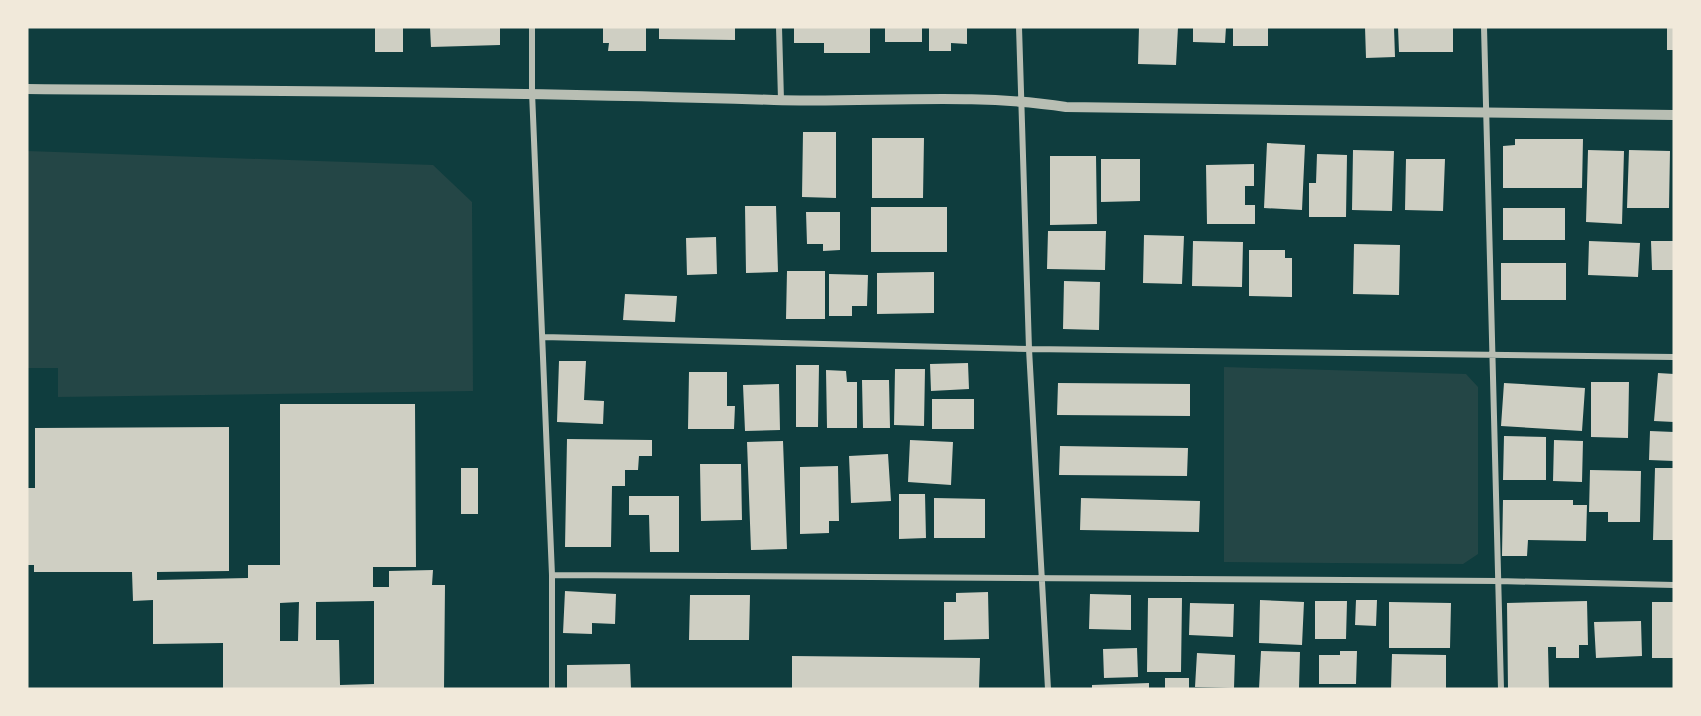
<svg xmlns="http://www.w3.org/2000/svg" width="1701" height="716" viewBox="0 0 1701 716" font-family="Signika,sans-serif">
  <rect width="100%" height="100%" fill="#0f3d3e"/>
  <path fill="#244646" d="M27,151l406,14 39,37 1,189 -415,6v-29h-31z
    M1224,367l242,7 12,13v167l-15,10 -239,-2z"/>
  <path fill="#cfcfc3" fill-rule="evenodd" d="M375,27h28v25h-28z
    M430,27h70v18l-69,2z
    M603,27h43v24h-38l1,-8h-6z
    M659,27h76v13l-76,-1z
    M794,27h76v26h-46v-10h-30z
    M885,27h37v15h-37z
    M929,27h38v17l-16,-1v8h-22z
    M1139,27h39l-2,38 -38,-1z
    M1193,27h33l-1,16 -32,-1z
    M1233,27h35v19h-35z
    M1365,27h29l1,30 -29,1z
    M1398,27h55v25h-54z
    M1667,27h7v23h-7z
    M803,132h33v66l-34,-1z
    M872,138h52l-1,60h-51z
    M1515,139h68l-1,49h-79v-42l12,-1z
    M1267,143l38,2 -3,65 -38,-2z
    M1353,150l41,1 -2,60 -40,-1z
    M1588,150l36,1 -2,73 -36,-2z
    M1629,150l41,1 -1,57h-42z
    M1317,154l30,1 -1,62h-37v-34h7z
    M1050,156h46l1,68 -47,1z
    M1101,159h39v42l-39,1z
    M1406,159h39l-2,52 -38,-1z
    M1254,164v22h-9v19h10v19h-48l-1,-59z
    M745,206h31l2,66 -32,1z
    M871,207h76v45h-76z
    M1503,208h62v32h-62z
    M806,212h34v38l-17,1v-7h-16z
    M1048,231h58l-1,39 -58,-1z
    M1144,235l40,1 -2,48 -39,-1z
    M716,237l1,37 -30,1 -1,-37z
    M1193,241l50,1 -1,45 -50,-1z
    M1589,241l51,2 -2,34 -50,-2z
    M1651,241h23v29h-22z
    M1354,244l46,1 -1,50 -46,-1z
    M1249,250h36v8h7v39l-43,-1z
    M1501,263h65v37h-65z
    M787,271h38v48h-39z
    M934,272v41l-57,1v-41z
    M829,274l39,1 -1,31h-15v10h-23z
    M1064,281l36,1 -1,48 -36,-1z
    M625,294l52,2 -2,26 -52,-2z
    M559,361h27l-2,39 20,1 -1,23 -46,-2z
    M968,363l1,26 -38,2 -1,-27z
    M796,365h23l-1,62h-22z
    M895,369h30l-1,57 -30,-1z
    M826,370l20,1 1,11h10v46h-30z
    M689,372h38v34h8l-1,23h-46z
    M1658,373l16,1v48l-20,-1z
    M862,380h27l1,48h-27z
    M1591,382h38l-1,56 -37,-1z
    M1058,383l132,1v32l-133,-1z
    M1504,383l81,5 -3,43 -81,-5z
    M779,384l1,46 -35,1 -2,-46z
    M932,399h42v30h-42z
    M280,404h135l1,163h-43v20h16v-16l44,-1 -1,15h13l-1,104h-221v-46l-70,1v-44l-20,1 -1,-29h-98v-7h-7v-77h8v-60l194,-1v144l-72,1v8l91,-2v-13h32zM374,601v83l-34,1 -1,-45h-23v-38zM299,602l-1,39h-18v-38z
    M1650,431l24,1v29l-25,-1z
    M1504,436l42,1v43h-43z
    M567,439l85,1v16h-13l-1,14h-13v16h-13l-1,61h-46z
    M910,440l43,2 -2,43 -43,-3z
    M1554,440l29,1 -1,41 -29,-1z
    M783,441l4,108 -36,1 -4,-108z
    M1060,446l128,2 -1,28 -128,-1z
    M888,454l3,47 -40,2 -2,-47z
    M700,464h41l1,56 -41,1z
    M838,466l1,55h-10v12l-29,1v-67z
    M461,468h17v46h-17z
    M1655,468h19v72h-21z
    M1590,470l51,1 -1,51h-32v-10h-19z
    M899,494h26l1,44 -27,1z
    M629,496h50v56h-29l-1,-37h-20z
    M934,498l51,1v39h-51z
    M1081,498l119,3 -1,31 -119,-2z
    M1503,500h70v5h14l-1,36 -58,-1 -1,16h-25z
    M565,591l51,3 -1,30 -23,-1v11l-29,-1z
    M988,592l1,47 -45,1v-38h12v-9z
    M1090,594l41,1v35l-42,-1z
    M690,595h60l-1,45h-60z
    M1148,598h34l-1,74h-34z
    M1260,600l44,2 -2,43 -43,-2z
    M1356,600h21l-1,26 -21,-1z
    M1315,601h32l-1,38h-31z
    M1587,601l1,44h-9v13h-23v-11h-8l1,42h-41l-1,-86z
    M1389,602l62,1 -1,45h-61z
    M1652,602h22v56h-22z
    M1190,603l44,1 -1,33 -44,-2z
    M1641,621l1,35 -46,2 -2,-36z
    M1137,648l1,29 -34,1 -1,-29z
    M1261,651l39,1 -1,36 -40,1z
    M1340,651h17l-1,33h-37v-29h21z
    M1197,653l38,2 -1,33 -39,-1z
    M1392,654l54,1v34h-55z
    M792,656l188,2 -1,31h-187z
    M630,664l1,25h-64v-24z
    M1165,678h24v11h-24z
    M1149,683v6h-57v-4z"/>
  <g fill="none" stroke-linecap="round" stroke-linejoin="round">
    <path stroke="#b8beb3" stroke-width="6" d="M532,27v65l20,483v114
      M779,27l2,73
      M1019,27l10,322 19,340
      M1484,27l17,662
      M543,337l486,12 645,8
      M552,575l946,6 176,4"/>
    <path stroke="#b8beb3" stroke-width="10" d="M27,89c249,2 498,3 747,11 97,3 196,-8 292,7l608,8"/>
  </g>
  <rect width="1701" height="716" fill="none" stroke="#f1e9da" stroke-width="57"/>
</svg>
